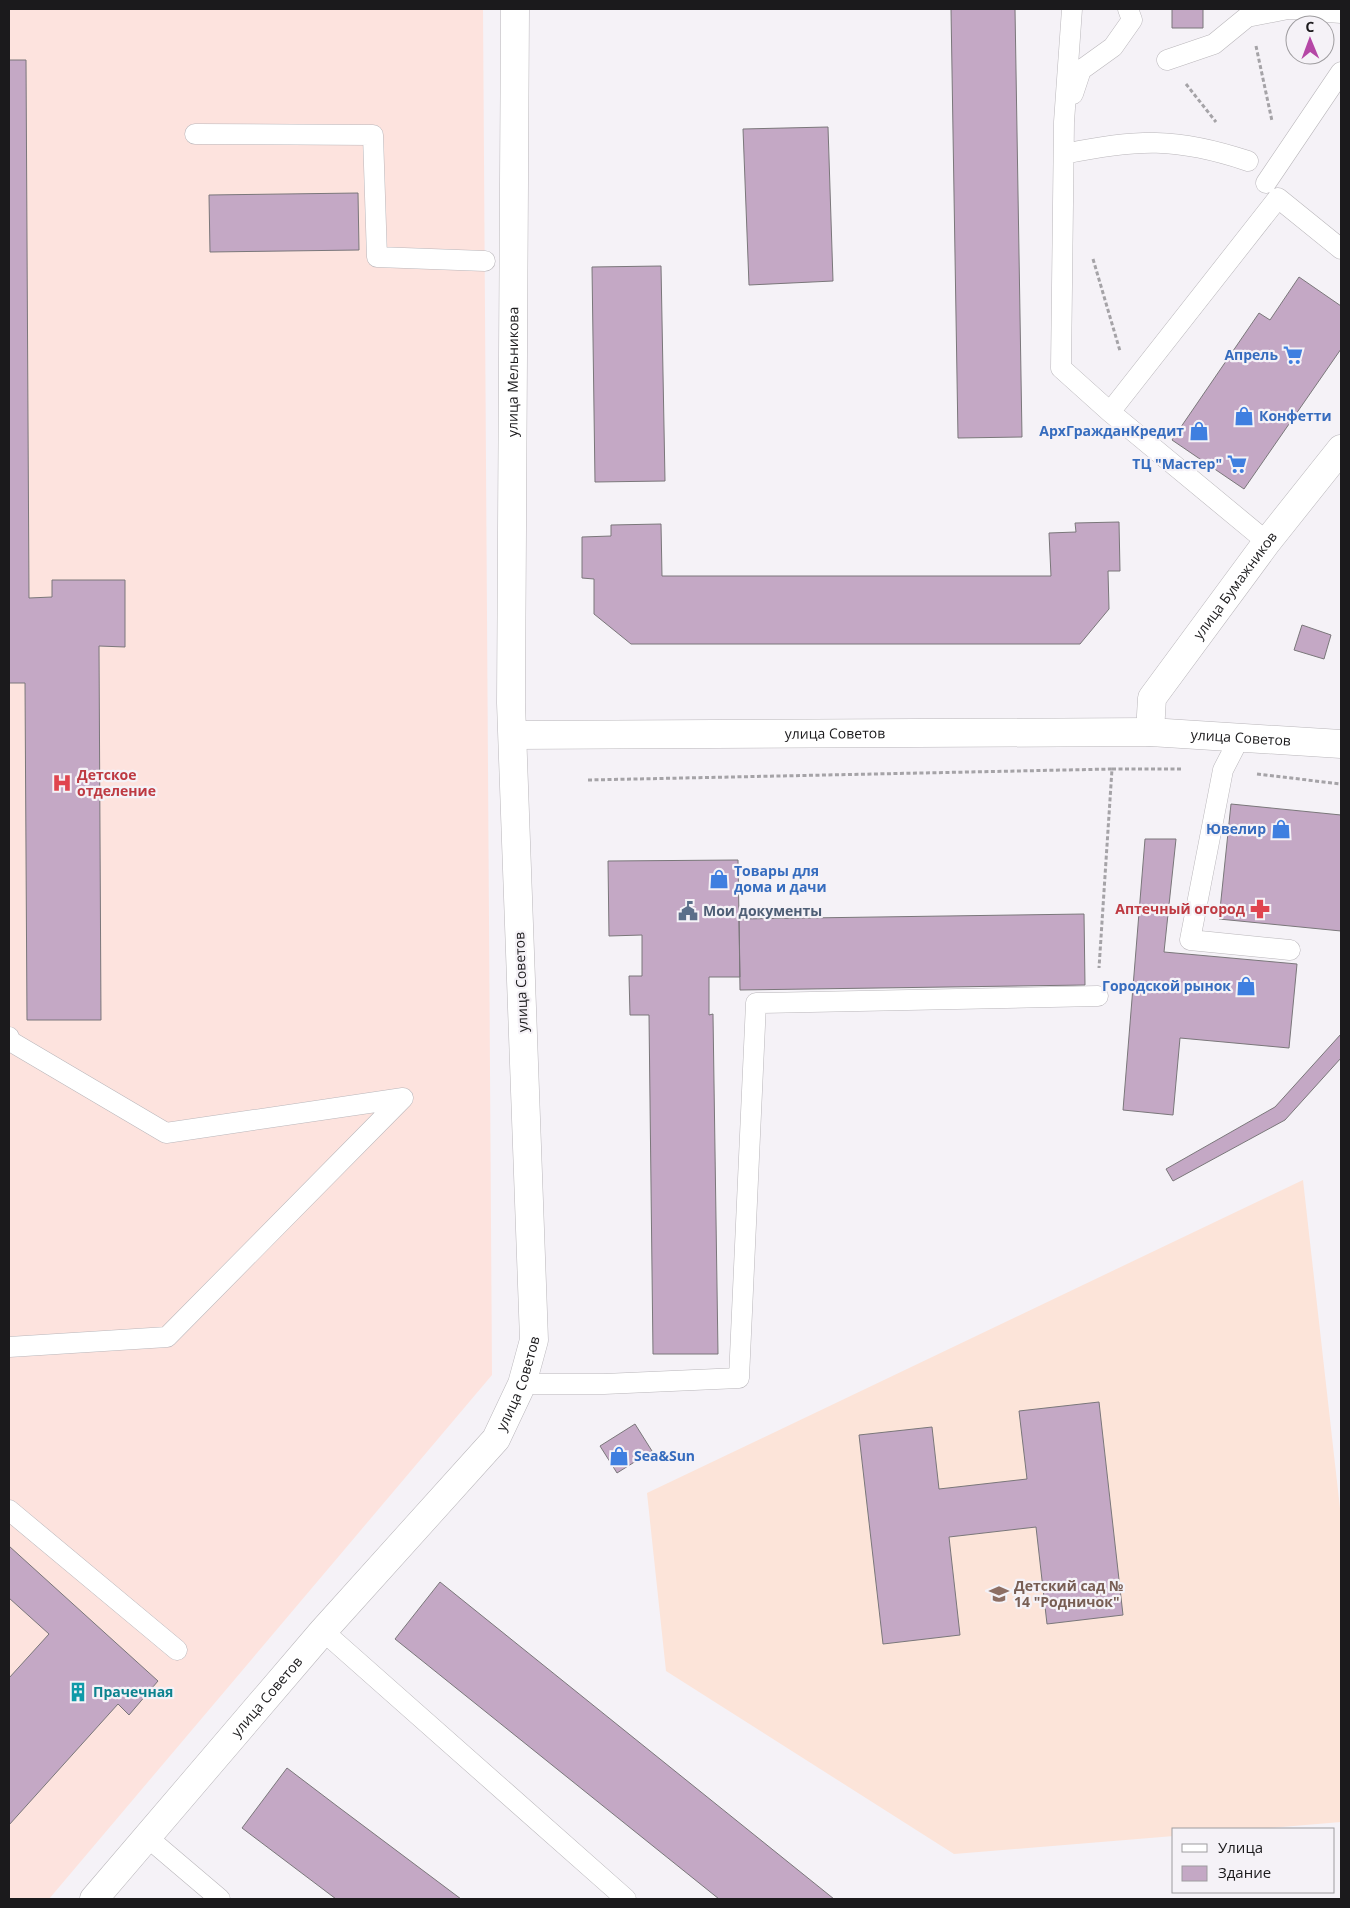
<svg xmlns="http://www.w3.org/2000/svg" width="1350" height="1908" viewBox="0 0 1350 1908" font-family="'Open Sans',sans-serif">
  <rect width="100%" height="100%" fill="#f5f2f7"/>
  <path fill="#fce4d9" d="M1303,1180l38,337v305l-84,7h-83v7l-220,18 -288,-183 -19,-178z"/>
  <path fill="#fde3de" d="M9,9h474l9,1366 -443,524h-40z"/>
  <path fill="#c4a8c5" stroke="#7a777a" d="M951,9h64l7,428 -64,1z
    M1172,9h31v19h-31z
    M9,60h17l3,538 23,-1v-17h73v67l-26,-1 2,374h-74l-2,-337h-16z
    M828,127l5,154 -84,4 -6,-156z
    M358,193l1,57 -149,2 -1,-57z
    M661,266l4,215 -70,1 -3,-215z
    M1299,277l42,29v43l-97,140 -72,-49 87,-127 11,7z
    M1119,522l1,49h-12l1,38 -29,35h-449l-37,-30v-35l-12,-1v-41l29,-1v-11l50,-1 1,52h389l-2,-43 27,-1 -1,-9z
    M1302,625l29,10 -7,24 -30,-9z
    M1231,804l110,11v116l-122,-12z
    M1145,839h31l-12,113 133,12 -8,84 -109,-10 -7,77 -50,-5z
    M738,860l2,117h-31v38l4,-1 5,340h-65l-4,-339h-19l-1,-39h13v-41l-33,1 -1,-75z
    M1084,914l1,71 -345,5 -1,-71z
    M1341,1034v24l-56,62 -112,61 -7,-12 109,-62z
    M1099,1402l24,213 -76,9 -11,-97 -87,10 11,98 -77,9 -24,-209 73,-8 7,62 88,-10 -8,-68z
    M635,1424l17,27 -35,22 -17,-27z
    M9,1546l149,135 -29,34 -11,-11 -109,121v-147l40,-44 -40,-36z
    M440,1582l394,317h-115l-324,-260z
    M287,1768l50,38 124,93h-125l-94,-71z"/>
  <g fill="none" stroke-linecap="round" stroke-linejoin="round">
    <defs>
      <path id="lane" d="M1072,9l-8,113 -3,246 49,44
        M1291,9l50,4
        M1167,60l47,-16 33,-27 41,-8
        M1073,94l8,-24 32,-23 19,-27 -4,-11
        M195,134l178,1 4,122 108,4
        M1064,154c73,-15 112,-17 184,7
        M1266,183l75,-111
        M1267,542l-157,-130 168,-214 63,51
        M1240,737l-17,33 -33,170 100,10
        M9,1037l1,4 156,92 237,-35 -236,239 -158,10
        M522,1384h82l135,-6 17,-375 342,-7
        M9,1510l168,140
        M323,1631l303,268
        M147,1837l73,62"/>
      <g id="secondary">
        <path id="s1" d="M1150,732l2,-34 115,-156 74,-93"/>
        <path id="s2" d="M513,735l637,-3 191,12"/>
        <path id="s3" d="M94,1899l229,-268 173,-192 26,-55 12,-44 -23,-637 4,-694"/>
      </g>
    </defs>
    <use href="#lane" stroke="#b9b6ba" stroke-width="21"/>
    <use href="#secondary" stroke="#b9b6ba" stroke-width="29"/>
    <path stroke="#a5a3a7" stroke-width="3" stroke-dasharray="4 2.5" stroke-linecap="butt" d="M1256,46l16,75
      M1186,84l30,38
      M1093,259l27,92
      M1112,769h69
      M1257,774l84,10
      M588,780l524,-11 -13,199"/>
    <use href="#lane" stroke="#fff" stroke-width="20"/>
    <use href="#secondary" stroke="#fff" stroke-width="28"/>
  </g>
  <defs>
    <symbol id="supermarket-bare" viewBox="-9 -9 18 18"><path d="M-6-5.5h2.5l.6 2H6L4.5 2H-2.5L-4.4-4H-6ZM-1.5 3.2a1.3 1.3 0 1 0 .1 0ZM3 3.2a1.3 1.3 0 1 0 .1 0Z" fill="#3f7fe0" stroke="#f5f2f7" stroke-width="2.5" paint-order="stroke"/></symbol>
    <symbol id="shop-bare" viewBox="-9 -9 18 18"><path d="M-5-2.5h2.3a2.7 3.5 0 0 1 5.4 0H5L5.5 6h-11ZM-1.5-2.5h3a1.5 2.3 0 0 0-3 0Z" fill="#3f7fe0" stroke="#f5f2f7" stroke-width="2.5" paint-order="stroke"/></symbol>
    <symbol id="hospital-bare" viewBox="-9 -9 18 18"><path d="M-5-5h3v3.5h4V-5h3V5h-3V1.5h-4V5h-3Z" fill="#e0444e" stroke="#f5f2f7" stroke-width="2.5" paint-order="stroke"/></symbol>
    <symbol id="pharmacy-bare" viewBox="-9 -9 18 18"><path d="M-2-6h4v4h4v4h-4v4h-4v-4h-4v-4h4Z" fill="#e0444e" stroke="#f5f2f7" stroke-width="2.5" paint-order="stroke"/></symbol>
    <symbol id="civic-bare" viewBox="-9 -9 18 18"><path d="M-.6-6.5H3V-4.5H.6V-3L4-1V1h2V6H-6V1h2V-1L-.6-3ZM-1.2 2.5V6h2.4V2.5Z" fill="#5c6f8a" stroke="#f5f2f7" stroke-width="2.5" paint-order="stroke"/></symbol>
    <symbol id="school-bare" viewBox="-9 -9 18 18"><path d="M0-5L7-2L0 1L-7-2ZM-4 1L0 2.5L4 1V4Q0 6-4 4Z" fill="#8d6e63" stroke="#f5f2f7" stroke-width="2.5" paint-order="stroke"/></symbol>
    <symbol id="building-bare" viewBox="-9 -9 18 18"><path d="M-4-6H4V6H1V3H-1V6H-4ZM-2.5-4.3h1.7v1.8h-1.7ZM.8-4.3h1.7v1.8H.8ZM-2.5-1h1.7V.8h-1.7ZM.8-1h1.7V.8H.8Z" fill="#0f9aa8" stroke="#f5f2f7" stroke-width="2.5" paint-order="stroke"/></symbol>
  </defs>
  <g fill-rule="evenodd">
    <use href="#supermarket-bare" x="1279" y="341" width="28" height="28"/>
    <use href="#shop-bare" x="1230" y="402" width="28" height="28"/>
    <use href="#shop-bare" x="1185" y="417" width="28" height="28"/>
    <use href="#supermarket-bare" x="1223" y="450" width="28" height="28"/>
    <use href="#hospital-bare" x="48" y="769" width="28" height="28"/>
    <use href="#shop-bare" x="1267" y="815" width="28" height="28"/>
    <use href="#shop-bare" x="705" y="865" width="28" height="28"/>
    <use href="#pharmacy-bare" x="1246" y="895" width="28" height="28"/>
    <use href="#civic-bare" x="674" y="897" width="28" height="28"/>
    <use href="#shop-bare" x="1232" y="972" width="28" height="28"/>
    <use href="#shop-bare" x="605" y="1442" width="28" height="28"/>
    <use href="#school-bare" x="985" y="1580" width="28" height="28"/>
    <use href="#building-bare" x="64" y="1678" width="28" height="28"/>
  </g>
  <g text-anchor="middle" stroke-width="4.5" stroke-linejoin="round" paint-order="stroke">
    <g font-size="14" font-weight="bold" fill="#366cbe" stroke="#f5f2f7" text-anchor="end">
      <text x="1278" y="360">Апрель</text>
      <text x="1259" y="421" text-anchor="start">Конфетти</text>
      <text x="1184" y="436">АрхГражданКредит</text>
      <text x="1222" y="469">ТЦ "Мастер"</text>
      <text x="1266" y="834">Ювелир</text>
      <text x="734" y="876" text-anchor="start">Товары для<tspan x="734" dy="16">дома и дачи</tspan></text>
      <text x="1231" y="991">Городской рынок</text>
      <text x="634" y="1461" text-anchor="start">Sea&amp;Sun</text>
    </g>
    <g font-size="14" fill="#1b1a1c" stroke="#f5f2f7">
      <text dy="5" stroke="none"><textPath href="#s3" startOffset="1686">улица Мельникова</textPath></text>
      <text dy="5" stroke="none"><textPath href="#s1" startOffset="174">улица Бумажников</textPath></text>
      <text dy="5" stroke="none"><textPath href="#s2" startOffset="322">улица Советов</textPath></text>
      <text dy="5" stroke="none"><textPath href="#s2" startOffset="728">улица Советов</textPath></text>
      <text transform="translate(521 982) rotate(-92)" y="5">улица Советов</text>
      <text dy="5" stroke="none"><textPath href="#s3" startOffset="671">улица Советов</textPath></text>
      <text dy="5" stroke="none"><textPath href="#s3" startOffset="266">улица Советов</textPath></text>
    </g>
    <g font-size="14" font-weight="bold" fill="#be3a42" stroke="#f5f2f7" text-anchor="start">
      <text x="77" y="780">Детское<tspan x="77" dy="16">отделение</tspan></text>
      <text x="1245" y="914" text-anchor="end">Аптечный огород</text>
    </g>
    <g font-size="14" font-weight="bold" fill="#4e5e75" stroke="#f5f2f7" text-anchor="start">
      <text x="703" y="916">Мои документы</text>
    </g>
    <g font-size="14" font-weight="bold" fill="#785e54" stroke="#f5f2f7" text-anchor="start">
      <text x="1014" y="1591">Детский сад №<tspan x="1014" dy="16">14 "Родничок"</tspan></text>
    </g>
    <g font-size="14" font-weight="bold" fill="#0d838f" stroke="#f5f2f7" text-anchor="start">
      <text x="93" y="1697">Прачечная</text>
    </g>
  </g>
  <rect width="1350" height="1908" fill="none" stroke="#1b1a1c" stroke-width="20"/>
  <rect x="1172" y="1828" width="162" height="65" fill="#f5f2f7" stroke="#9e9c9f"/>
  <rect x="1182" y="1844" width="25" height="8" fill="#ffffff" stroke="#9e9c9f"/>
  <text x="1218" y="1853" font-size="15" fill="#1b1a1c">Улица</text>
  <rect x="1182" y="1866" width="25" height="15" fill="#c4a8c5" stroke="#9e9c9f"/>
  <text x="1218" y="1878" font-size="15" fill="#1b1a1c">Здание</text>
  <g transform="translate(1310 40) rotate(359)"><circle r="24" fill="#f5f2f7" stroke="#9e9c9f"/>
  <path d="M0-4L9 19L0 12L-9 19Z" fill="#b547a6"/>
  <text y="-8" font-size="14" font-weight="bold" text-anchor="middle" fill="#1b1a1c">С</text>
  </g>
</svg>
